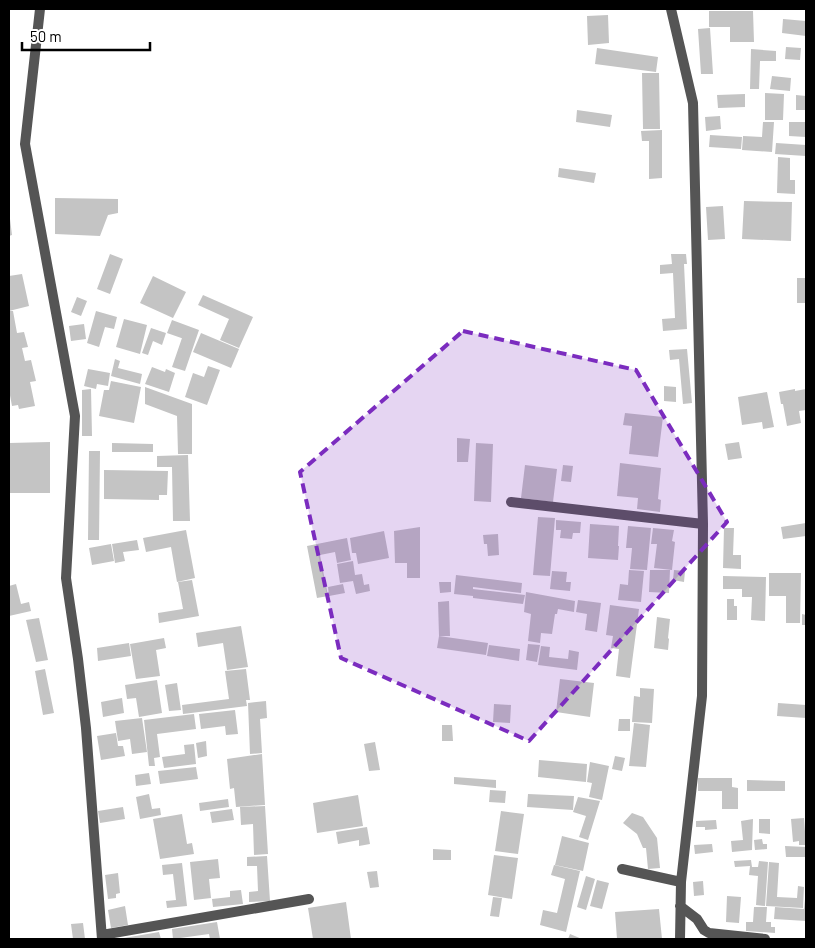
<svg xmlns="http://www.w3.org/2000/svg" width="815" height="948" viewBox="0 0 815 948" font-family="Barlow,sans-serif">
  <rect width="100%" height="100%" fill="#fff"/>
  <path fill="#c4c4c4" d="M709,11h44l1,31h-24v-15h-21z
    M608,15l1,28 -21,2 -1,-29z
    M783,19l23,2v15l-24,-3z
    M710,28l3,46h-12l-3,-45z
    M786,47l15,1 -1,12 -15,-1z
    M597,48l61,9 -2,15 -61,-8z
    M751,49l25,2v10h-16l-1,28h-9z
    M642,73h17l1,56h-17z
    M772,76l19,2 -1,13 -20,-2z
    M765,93l19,1 -1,26h-18z
    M745,94v13l-27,1 -1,-13z
    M796,95l10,1v14h-10z
    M577,110l35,5 -2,12 -34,-5z
    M720,116l1,13 -15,2 -1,-14z
    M763,122h11l-2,30 -30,-2 1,-14 19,1z
    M789,122h17v15l-17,-1z
    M662,130v48l-13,1v-38h-7l-1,-10z
    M710,135l32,2 -1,12 -32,-2z
    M776,143l30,2v11l-31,-2z
    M778,157l12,1v22h5v14l-18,-1z
    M559,168l37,5 -2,10 -36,-6z
    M55,198l63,1v14l-10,2 -8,21 -45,-2z
    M744,201l48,1 -1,39 -49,-2z
    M723,206l2,33 -17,1 -2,-33z
    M9,219h1l2,16 -3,1z
    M110,254l13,5 -13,35 -13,-5z
    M671,254h15l1,10h-3l3,65 -24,2 -1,-12 13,-1 -2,-45 -13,1v-9l12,-1z
    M22,274l7,32 -20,5v-35z
    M153,276l33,16 -13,26 -33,-15z
    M797,278h9v25h-9z
    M203,295l50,22 -14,31 -19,-8 9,-21 -31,-14z
    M77,297l10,4 -6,15 -10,-4z
    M9,311h4l4,22 7,-1 4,15 -6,1 3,13 6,-1 5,21 -6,1 5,24 -16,3 -1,-4 -6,1 -3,-16z
    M96,311l21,6 -3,12 -9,-2 -6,20 -12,-4z
    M124,319l23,6 -7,29 -24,-7z
    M172,320l27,10 -14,41 -13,-4 10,-29 5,2 -20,-7z
    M84,324l2,15 -15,2 -2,-15z
    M151,328l15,5 -4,12 -9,-4 -5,14 -6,-2z
    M201,333l38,16 -8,19 -38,-16z
    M687,349l5,54 -9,1 -4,-45 -9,1 -1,-10z
    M115,359l5,2 -2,7 24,6 -2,10 -29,-8z
    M208,366l12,4 -13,35 -22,-8 8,-24 11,4z
    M152,367l13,5 1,-3 9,4 -6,19 -24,-8z
    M88,369l22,4 -2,13 -11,-2 -1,5 -12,-3z
    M111,381l30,6 -7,36 -35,-7 5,-26h5z
    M664,386l12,1v15l-12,-1z
    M145,387l47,17v50h-14l-1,-38 -32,-12z
    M91,389l1,47h-10v-46z
    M795,389v2l11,-2v21l-7,1 2,12 -14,3 -4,-22h-2l-2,-12z
    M767,392l7,35 -11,2 -1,-7 -20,3 -4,-28z
    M625,413l38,4 -5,40 -29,-3 3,-28 -9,-1z
    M457,438l13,1 -2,23h-11z
    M50,442v51h-41v-50z
    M739,442l3,16 -14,2 -3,-16z
    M112,443l41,1v8h-41z
    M476,443l17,1 -2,58 -17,-1z
    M89,451h11l-1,89h-11z
    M188,455l2,66h-17l-1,-54h-15v-11z
    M620,463l41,5 -3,31 3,1 -1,12 -23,-3 1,-11 -21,-2z
    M525,465l32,4 -4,33 -32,-4z
    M563,465l10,1 -2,16 -10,-1z
    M104,470l64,1 -1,24h-8v5l-55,-1z
    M538,517l17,1 -5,58 -17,-1z
    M556,520l25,2 -1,11h-7l-1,6 -12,-1 1,-8h-5z
    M806,523v13l-23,3 -2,-12z
    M590,524l29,2 -1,20h1l-1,14 -30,-2z
    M628,526l23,2 -4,42 -17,-1 2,-21h-6z
    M420,527v51h-13v-15h-12l-1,-32z
    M653,528l21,2 -2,11 3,1 -3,28 -18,-2 3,-24h-6z
    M724,528h10l-1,27h8v14l-18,-1z
    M186,530l9,48 -18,4 -6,-35 -25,5 -3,-14z
    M384,531l5,27 -31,6 -2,-11h-4l-2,-15z
    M498,534l1,21 -11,1 -1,-12h-3l-1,-9z
    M347,538l4,22 -14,3 -2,-11 -15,3 8,41 -11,2 -10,-52z
    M137,540l2,10 -16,2 2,9 -10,2 -3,-19z
    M111,544l3,17 -22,4 -3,-17z
    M353,561l2,14 7,-1 2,11 5,-1 1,7 -14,3 -3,-13 -13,2 -3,-19z
    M629,570l15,1 -3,31 -23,-2 2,-16 8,1z
    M650,570h20l-1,23 -20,-1z
    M674,570l11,1 -1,11 -11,-2z
    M552,571l15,1 -1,10h5l-1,9 -20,-2z
    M769,573h32l-1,50h-14v-27h-17z
    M456,575l66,8 -1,10 -48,-6v2l52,6 -2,9 -50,-6v-2l-19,-2z
    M723,576l43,1 -1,44 -14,-1 1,-23h-10v-8h-19z
    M192,580l7,36 -40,7 -1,-10 25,-4 -5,-27z
    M439,582h12v10l-11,1z
    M16,584l5,20 8,-2 2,9 -22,5v-30z
    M343,584l2,9 -16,3 -1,-9z
    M526,592l49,9 -1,11 -16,-3 -1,5h-2l-3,20 -11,-1 -1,10 -12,-2 3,-27 -7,-2z
    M727,599h7v7h3v14h-10z
    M578,600l23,3 -4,29 -12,-2 2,-16 -11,-2z
    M449,601l1,35h-11l-1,-34z
    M610,605l29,4 -9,69 -14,-2 3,-27 -8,-1 2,-12 -7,-1z
    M802,614l4,1v10h-4z
    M657,617l13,2 -2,19 1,1 -1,11 -14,-2z
    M39,618l9,42 -12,2 -10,-42z
    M241,626l7,41 -21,3 -4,-27 -25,4 -2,-14z
    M439,636l49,7 -2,12 -49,-7z
    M164,638l2,10 -10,2 4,26 -24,3 -6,-35z
    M129,643l2,13 -33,5 -1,-13z
    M528,644l12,1 -3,17 -11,-2z
    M489,645l31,4 -1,12 -32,-5z
    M541,646l9,1 -1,10 19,2 1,-9 10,2 -2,18 -39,-5z
    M45,669l9,44 -11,2 -8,-44z
    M246,669l4,31h-4l1,6 -64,8 -1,-9 47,-6 -4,-28z
    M560,679l34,4 -4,34 -34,-5z
    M157,680l5,33 -23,4 -3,-19 -9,1 -2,-14z
    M177,683l4,27 -12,1 -4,-26z
    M640,688l14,1 -2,34 -20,-1 2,-26 6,1z
    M122,698l2,15 -21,4 -2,-15z
    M266,701l1,17 -7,1 2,34 -12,1 -2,-51z
    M778,703l28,2v13l-29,-2z
    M494,704l17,1 -1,18 -17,-1z
    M235,710l3,24 -12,1 -1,-9 -24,3 -2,-15z
    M194,714l2,15 -39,5 3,23 -6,1 1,8h-6l-5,-46z
    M142,718l5,34 -15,2 -2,-15 -12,2 -3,-20z
    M619,719h11v12h-12z
    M634,723l16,2 -4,42 -17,-1z
    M442,725h10l1,16h-11z
    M116,733l2,13h5l2,10 -24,4 -4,-24z
    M206,741l1,15 -9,2 -2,-15z
    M375,742l5,28 -11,1 -5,-27z
    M194,744l2,20 -32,4 -2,-11 23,-3 -1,-9z
    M262,754l3,51 -29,2 -2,-19 -4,1 -3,-30z
    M615,756l10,2 -3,13 -10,-2z
    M539,760l48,4 -1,18 -48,-5z
    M590,762l19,4 -7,34 -13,-3 3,-14 -5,-1z
    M196,767l2,12 -38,5 -2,-13z
    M149,773l2,11 -15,2 -1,-11z
    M454,777l42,3v8l-42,-4z
    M698,778h34v9l6,1v21h-16v-18h-24z
    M747,780l38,1v10h-38z
    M490,790l16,1 -1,12 -16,-1z
    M149,794l3,15 8,-1 1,7 -21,4 -4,-22z
    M528,794l46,2 -1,14 -46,-3z
    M358,795l5,31 -46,7 -4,-30z
    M578,797l22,4 -12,39 -9,-3 7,-21 -13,-4z
    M228,799l1,8 -29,4 -1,-8z
    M265,806l3,48 -14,1 -1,-31 -12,1 -1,-18z
    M123,807l2,12 -25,4 -2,-12z
    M232,809l2,11 -22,3 -2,-11z
    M501,811l23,3 -6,40 -23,-3z
    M632,813l11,4 14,21 3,30 -12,1 -2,-21h-3l-6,-14 -14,-11z
    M182,814l5,30 5,-1 2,11 -34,5 -7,-40z
    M804,818l2,27h-7v-4l-6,1 -2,-23z
    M753,819l-1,31 -20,2 -1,-11 12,-1 -2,-19z
    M759,819h11v15l-11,-1z
    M716,820l1,9 -12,1v-3h-9v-6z
    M367,827l3,17 -11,2v-6l-21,4 -2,-12z
    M562,836l27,7 -6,28 -28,-6z
    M762,839l1,5h4v5l-12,1 -1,-10z
    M712,844l1,8 -18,2 -1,-9z
    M785,846l21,1v10h-20z
    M433,849l18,1v10h-18z
    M494,855l24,3 -6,41 -24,-4z
    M267,856l3,45 -21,1v-10l9,-1 -1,-25h-10v-9z
    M218,859l2,19 -11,1 2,19 -17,2 -4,-38z
    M751,860l1,7h6l1,-6 9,1 -3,44 -9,-1 2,-29 -9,-1 1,-9 -15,1 -1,-6z
    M769,862l10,1 -2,34 20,1 1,-12 6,1 -1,21 -37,-2z
    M182,863l5,43 -20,2 -1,-7 10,-1 -3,-26 -10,1 -1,-10z
    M554,865l26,6 -14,61 -26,-7 3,-15 14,3 8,-34 -14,-4z
    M377,871l2,16 -9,1 -3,-16z
    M118,873l2,20 -4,1v4l-8,1 -3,-24z
    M586,876l9,3 -9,31 -9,-3z
    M597,880l12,3 -7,26 -12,-3z
    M703,881l1,14 -10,1 -1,-14z
    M241,890l2,14 -30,3 -1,-8 18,-2v-6z
    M727,896l14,1 -2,26 -13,-1z
    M493,897l9,1 -3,19 -9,-1z
    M805,899h1v22l-32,-2 1,-12 29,2z
    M346,902l5,37h-38l-5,-31z
    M125,906l3,19 -17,3 -3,-18z
    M754,907h13l-1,15h5v5h4v6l-29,-2v-9h7z
    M659,909l3,30h-45l-2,-27z
    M217,922l3,17h-10l-1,-5 -36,5 -1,-10z
    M83,923l2,16h-12l-2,-15z
    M159,932l2,7h-37v-1z
    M570,934l12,5h-14z"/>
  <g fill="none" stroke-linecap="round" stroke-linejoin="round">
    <path stroke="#555" stroke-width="10" d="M40,9l-15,135 50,272 -9,162 12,81 8,69 16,211
      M671,9l22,94 10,421 -1,172 -21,186 -1,57
      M511,502l192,22
      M622,869l59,13
      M680,906l17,13 7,11 5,3 56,6
      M102,935l207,-36"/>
  </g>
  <path fill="#7b2cbf" fill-opacity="0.2" stroke="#7b2cbf" stroke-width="4" stroke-dasharray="10 6" stroke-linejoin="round" d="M463,331l173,39 91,152 -198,219 -188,-83 -41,-186z"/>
  <rect width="815" height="948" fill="none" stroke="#000000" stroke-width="20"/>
  <path d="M22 42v8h128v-8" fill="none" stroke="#000000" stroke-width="2.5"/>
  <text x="30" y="42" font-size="15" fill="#000000" stroke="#ffffff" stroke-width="4" paint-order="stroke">50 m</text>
</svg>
